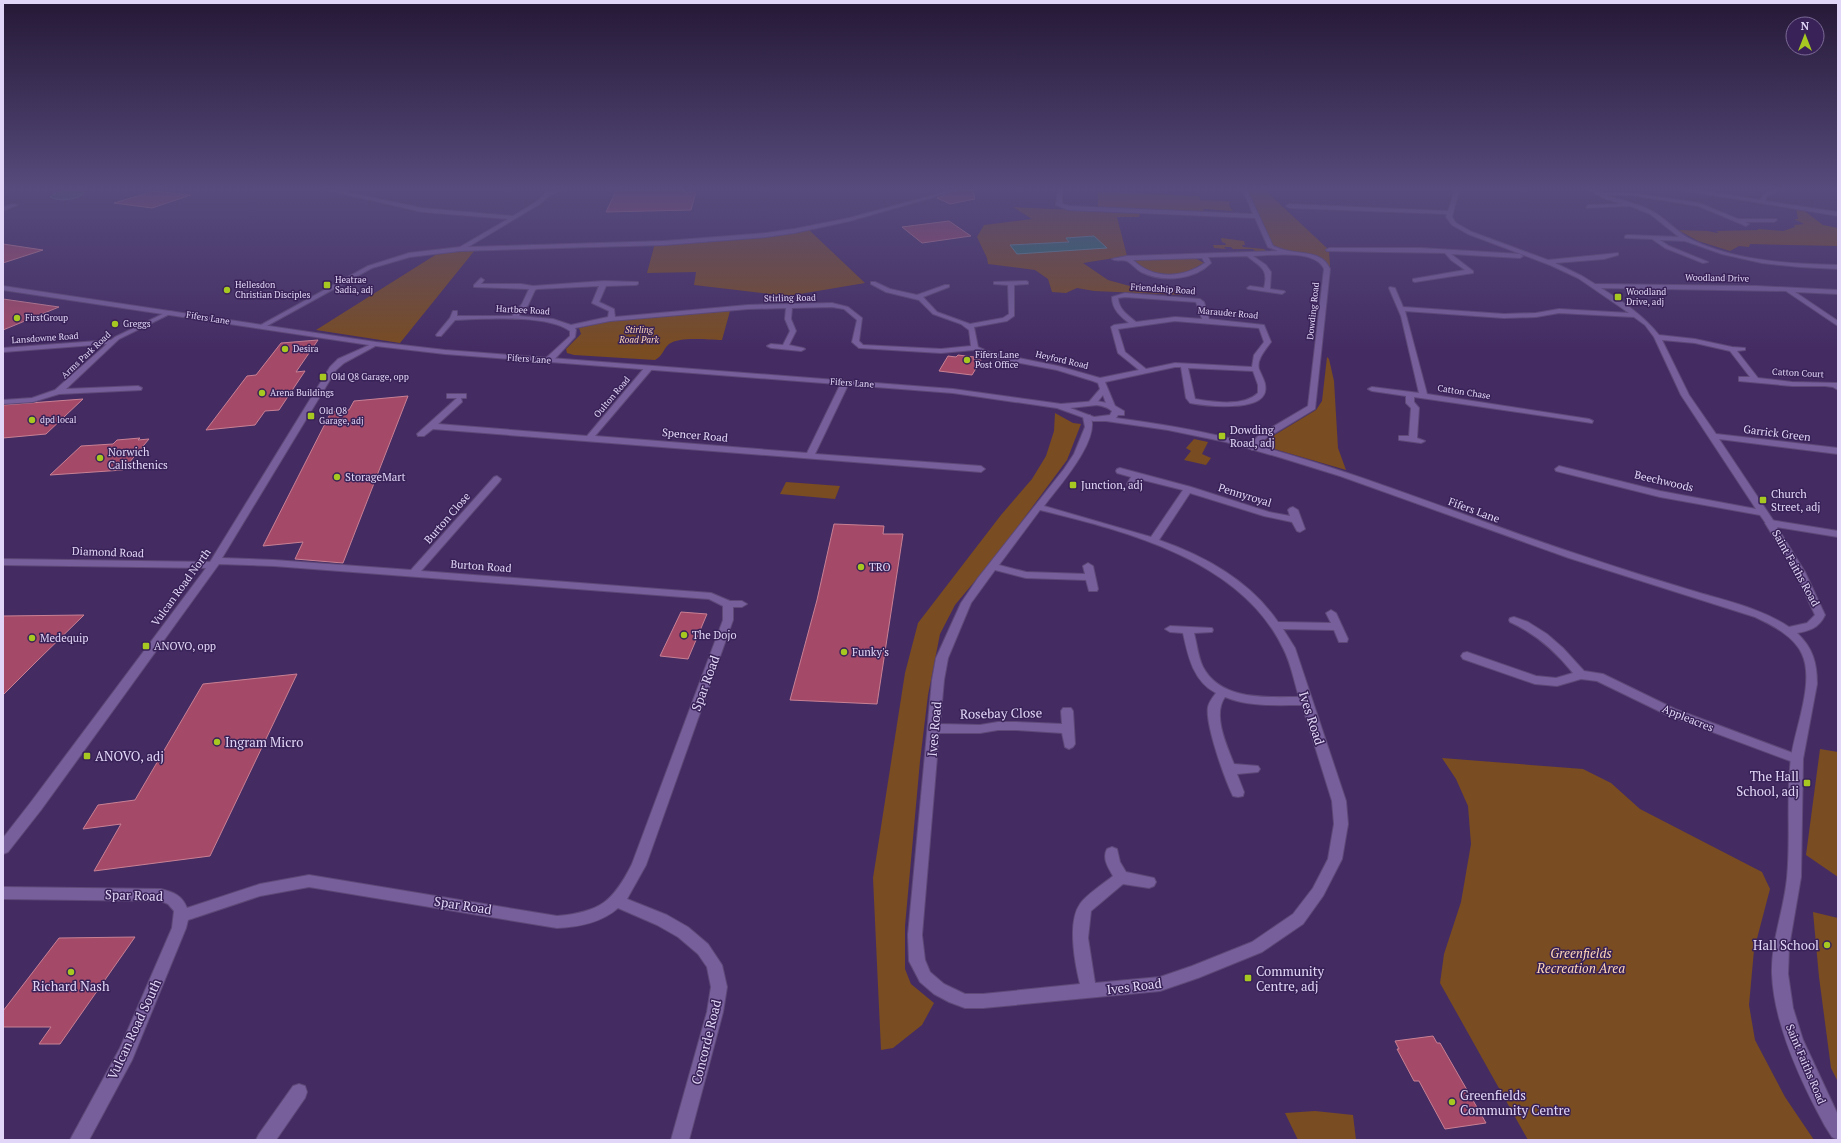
<svg xmlns="http://www.w3.org/2000/svg" width="1841" height="1143" viewBox="0 0 1841 1143" font-family="'PT Serif',serif">
  <rect width="100%" height="100%" fill="#442c63"/>
  <path fill="#794c21" fill-rule="evenodd" d="M1245,190h20l64,60 1,16h-4c-7,-10 -42,-16 -55,-19z
    M1098,192l101,4 1,4 29,1 1,6 3,4 -30,-2 1,3 -106,-5z
    M1013,207l127,6 -1,4h-22l10,39 -44,7 25,17 29,8 46,3v4l-89,-4 -17,-3 -11,5 -14,-1 -4,-13 -13,-9 -47,-6 -1,-6 -10,-21 7,-12 48,-6zM1069,242l-52,12 -6,-8v-1z
    M1796,208l6,1 21,16 15,3v18l-88,-2 -1,3 -10,-1 -9,5 -32,-10 -20,-11 30,1 9,2 1,-1 -2,-1 42,-1v-1l25,2 12,-4 -1,-2 10,-1 -10,-5h4z
    M807,228l58,55 -77,13 -94,-11 2,-13 -49,1 8,-30 45,-2z
    M1221,238l23,3 1,4h-3l1,2 21,2 2,2 -1,1 -29,1 -2,-1 21,-1 -2,-2h-20l-2,-2h-7l2,2 -12,-1 -1,-3h13l-1,-2 -3,-1z
    M475,250l-75,93 -84,-13 124,-78z
    M1195,258l9,5 -22,12 -32,-2 -17,-10 1,-3 4,-1z
    M730,311l-8,29c-13,0 -42,-4 -53,4 -6,5 -6,12 -14,16l-81,-5 -7,-2 -1,-4 15,-15 -2,-6 32,-7z
    M1327,357l2,2 5,22 4,67 8,22 -75,-22 -7,-2 -1,-4 53,-32 6,-9z
    M1055,413l18,10 8,1 -14,36 -68,92 -44,53 -15,29 -12,61 -8,66 -15,165v43l6,15 23,19 -12,22 -29,23 -12,2 -8,-172 32,-205 13,-50 83,-108 31,-36 14,-23 8,-25z
    M1194,439l14,3 -6,12 9,4 -5,7 -22,-5 7,-9 -5,-3z
    M786,482l54,4 -5,13 -55,-5z
    M1820,749l18,3v125l-32,-22z
    M1442,758l141,11 28,14 29,26 122,63 8,17 -16,61 -5,55 6,35 30,57 29,43h-286l-88,-157 4,-29 17,-52 10,-58 -3,-38 -12,-27z
    M1813,912l25,6v164l-7,-14 -12,-91z
    M1315,1111l38,4 3,25h-58l-13,-27z"/>
  <path fill="#2a7267" stroke="#619092" d="M64,191h16l4,2c-5,7 -26,9 -34,4l3,-3z
    M1094,236l13,12 -90,6 -7,-9 59,-3 -3,-4z"/>
  <path fill="#a44a68" stroke="#c98094" d="M685,190l-1,3 12,-1 -5,18 -85,2 10,-21z
    M960,190h13l2,9 -25,5 -13,-6z
    M154,191l37,4 -39,13 -38,-5z
    M949,221l22,15 -49,7 -20,-16z
    M3,244l40,6 -40,13z
    M3,299l56,8 -56,23z
    M318,340l-22,32 9,-1 -26,39 -14,1 -10,14 -49,5 41,-54 9,-1 25,-32z
    M958,355l16,2 -1,2 8,1 -9,15 -33,-4 9,-15 8,1z
    M408,396l-65,167 -48,-4 8,-17 -40,4 68,-134 18,-2 5,-9z
    M83,399l-37,35 -43,4v-33z
    M140,438l-2,2 11,-1 -26,31 -73,5 31,-29 32,-2 4,-4z
    M834,524l50,2 -1,8h20l-26,170 -87,-4 27,-100z
    M681,612l26,2 -19,45 -28,-3z
    M84,615l-47,46 -34,34v-79z
    M297,674l-87,182 -116,15 27,-47 -38,5 15,-24 37,-5 68,-116z
    M135,937l-75,107h-21l12,-17h-48v-16l56,-73z
    M1433,1036l4,7h3l46,80 -41,6 -26,-48h-5l-17,-32h2l-4,-8z"/>
  <g fill="none" stroke-linecap="round" stroke-linejoin="round">
    <defs>
      <path id="street" d="M327,190h8l87,18 91,8 23,-14 10,-9 10,-3h6l-12,5 -10,9 -72,43 196,-6 102,-8 28,-4 55,-11 103,-28h7l-109,31 -56,12 -28,4 -102,8 -204,6 -50,6 -38,11 -109,60h-4v-2l109,-60 41,-13 51,-6 48,-28 -86,-7z
        M1058,190h4v14l7,2 184,8 -10,-24h4l26,56c5,2 10,4 16,5 15,3 34,1 41,18l-15,140 -50,30 -10,10 -3,1 -4,-3 11,-12 49,-29 16,-137c-8,-20 -53,-14 -71,-13l13,9 5,7 -1,17 14,2 1,1 -3,2 -34,-5 -1,-1 3,-2 14,2c5,-20 -4,-21 -17,-32l-39,1 3,6c-17,17 -48,20 -70,9 -5,-3 -9,-8 -14,-11 -5,-2 -10,1 -15,-2l15,-3 151,-5 -10,-4 -13,-29 -187,-8 -12,-5zM1202,258l3,5c-22,15 -52,17 -72,-3z
        M1455,190h4l-7,27 4,6 16,9 76,28 70,-7v2l-14,4 -49,4 27,13 13,8 162,2 81,4v4l-43,-2 43,29v5l-52,-35 -185,-3c22,14 42,27 58,47l36,4 37,8 13,1v2l-8,1 21,27 34,4 46,1v7l-5,-3 -8,-1h-33l-53,-5v-4h11l-20,-26 -35,-8 -33,-3 27,55 27,39 122,14v6l-119,-15 56,84 -5,3 -3,-1 -7,-10 -100,-18 -104,-26 -1,-2 4,-3 101,25 96,18 -75,-114 -27,-58 -9,-12 -11,-8 -75,-4 -23,4 -32,1 -99,-7 22,83 162,25 4,2 -1,2 -178,-26v5l5,6 -2,30 8,3 -4,2 -22,-3v-4h10l2,-28 -5,-5v-7l-34,-5 -4,-2 4,-2 47,6 -18,-77 -12,-28 1,-1 5,1 8,19 101,7 32,-1 23,-4 70,4 -51,-35 -28,-13 -82,-31 -16,-9 -6,-8 1,-3 -158,-6 -3,-2 3,-2 159,7z
        M1590,190h5l7,3h29l68,10 39,16h38l1,1 -3,2h-29l4,2 -3,2 -48,-20 -67,-11h-25c15,6 32,8 46,16 15,8 25,22 40,29 44,21 97,24 146,25v4l-38,-2 -38,-4 -40,-9 -37,-13 -25,-1 9,6 39,16 -5,1 -38,-15 -13,-9 -27,-1v-2l2,-1 52,2 -29,-23 -20,-8 -44,2 2,-3 34,-1 -19,-6z
        M1686,190h10l64,10c3,-7 10,-10 17,-10v2l-10,4 -2,5 73,11v4l-150,-25z
        M13,204l5,1 -15,6v-4z
        M1329,248h92l99,6 3,2 -3,2 -69,-4 22,17v2l-58,9 -2,-1v-2l52,-9 -14,-10 -6,-7 -118,-2 -1,-1z
        M481,278l3,2 -3,4h40l12,2 71,-5 34,1v2l-2,1 -30,1 -7,16 15,7 1,8 133,-12 84,-2 16,4 14,11 -3,23 4,4 78,4 30,-3 -2,-16 -8,-6 -28,-10 -14,-14 -33,-8 -15,-8v-2h4l15,7 27,6 28,-10h4v2l-26,10 14,15 33,12 33,-6 6,-4 -1,-29 -14,-1v-2l32,-1 2,1v2l-14,1v31l-7,5 -33,6 4,20 11,5 69,14 42,12 39,-8 -21,-17 -7,-26 3,-2 15,-2c-9,-7 -17,-14 -17,-26l13,-4 75,6 4,3 5,17 55,6 7,17c-5,7 -15,18 -12,27 3,8 8,14 6,23 -5,20 -60,14 -75,11l-4,-5 -5,-31h-6l-70,15 10,24 -4,2 -4,-2 -4,-11 -8,10h-3l-4,-2 12,-14 -2,-6 -5,-2 -36,-11 -73,-14 -10,-6 -33,3 -82,-5 -7,-6 5,-22 -13,-11 -12,-2 -40,1 -1,11 5,12 -7,14 14,3 2,1 -4,2 -30,-3 -4,-2 4,-2 12,1 7,-14 -5,-12 1,-11 -38,1 -138,12 -35,7 1,2 -1,7 -23,25h-3l-4,-2 1,-2 24,-22v-5c-24,-17 -86,-12 -115,-11l-14,16h-4l-1,-1 14,-17 3,-7h4v5h55l10,-12 7,-15 -55,-2v-2zM599,286l-7,17 17,8 -1,6 -37,8 -18,-6 -34,-3 9,-11 7,-15 2,-1zM1125,297l71,5 6,17 -27,-2 -39,5c-8,-7 -17,-12 -18,-24zM1175,321l84,7 5,14 -10,13 -2,12 -77,-4 -29,6 -21,-17 -7,-23zM1188,368l65,3 5,14v8c-15,14 -44,9 -63,6z
        M169,311l5,1 -55,27 -53,50 72,-3 4,2 -1,2 -82,4 -26,8 -30,2v-4l29,-2 23,-8 52,-46 -104,8v-4l108,-8 4,-3z
        M374,343l5,1 -35,19 -8,7 -114,188 52,2 137,10 83,-93 3,-1 4,3 -1,2 -79,90 290,22 19,8h12l5,3 -5,3h-9v13l-87,245 -19,34 40,16 21,12 20,17 14,21 5,22 -4,25 -34,128h-18l36,-128 4,-25 -4,-20 -9,-13 -20,-17 -21,-12 -39,-17c-17,15 -39,19 -61,20l-248,-41 -49,9 -72,24 -2,8 -54,132 -43,80h-19l50,-92 52,-120 2,-17 -6,-7 -7,-3 -158,-2v-12l158,2c12,3 21,6 26,19l73,-24 49,-9 248,41c43,-4 56,-14 75,-52l91,-244v-14l-14,-7 -435,-33 -55,-2 -178,246 -33,42 -5,2v-16l28,-36 175,-234 -203,-3v-6l207,3 120,-195 8,-8z
        M646,366l7,2 -58,68 212,17 34,-70 4,-2 4,2 -34,71 166,12 4,3 -4,3 -548,-43 -9,7h-6l-1,-2 40,-36h-10v-4h19v4h-5l1,4 -24,22 149,12z
        M1084,415h6c12,24 -32,72 -46,91l107,31 32,-47 -44,-11 -5,7h-6l-1,-2 4,-7 -14,-4 -1,-2 1,-2 3,-1 71,19 78,25 21,4 -2,-6 2,-2 3,-1 5,3 7,19 -5,3 -3,-1 -5,-9 -28,-6 -74,-23 -31,47c46,16 91,41 119,82l53,1 -5,-10 5,-3 5,3 12,26 -1,3h-8l-5,-12 -51,-1 12,19 51,153 2,23 -6,35 -19,37 -20,28 -41,28 -64,26 -38,13 -177,17h-18l-16,-6 -15,-8 -14,-12 -11,-21 -1,-26 24,-255 4,-22 25,-55 17,-25 86,-109 10,-15 11,-27 -2,-10zM1040,510c86,21 201,50 243,138 8,15 11,33 16,49 -32,0 -78,4 -96,-30 -5,-10 -6,-23 -9,-34l18,-1 1,-2 -1,-2 -42,-2 -5,3 5,3 13,1c5,23 10,48 33,60 -3,4 -7,9 -8,14 -3,17 17,73 25,89l5,1 5,-1 1,-4 -7,-18 21,-2 2,-3 -2,-3 -24,-2c-7,-18 -22,-49 -9,-67 24,10 51,8 77,8l30,96 2,23 -6,35 -15,29 -20,26 -41,28 -60,24 -32,11 -65,6 -7,-45 3,-27 32,-27 26,4 5,-2 2,-4 -2,-4 -28,-6 -6,-10 -3,-13 -5,-2 -5,2c-5,9 1,18 6,27 -10,8 -27,19 -33,28 -13,18 -5,60 0,80l-97,10h-18l-21,-10 -14,-12 -5,-12 -3,-25 17,-202h41l18,-3h18l46,3 3,14 4,2 4,-2 2,-3 -2,-33 -2,-3h-8l-2,3 1,13 -46,-2h-18l-18,3 -40,-1 4,-44 4,-22 23,-55 24,-33 31,8 60,2 3,11h8l1,-2 -5,-23 -5,-3 -5,3 2,8 -59,-2 -27,-7z
        M1514,617l14,5 19,12 16,14 21,23 19,3 72,35 126,47 2,3 -2,3 -4,2 -4,-2 -126,-47 -70,-34 -16,-2 -24,7 -22,-2 -72,-25 -2,-3 2,-3 4,-1 69,24 20,2 17,-5c-18,-22 -37,-39 -63,-51l-1,-2 1,-2z
        M299,1084l6,2 2,6 -2,6 -29,42h-20l3,-6 34,-48z"/>
      <path id="secondary" d="M3,286l373,56 69,8 508,39 108,15 36,-3 15,3 12,7v4h-6l-2,3c38,5 75,11 112,20 125,30 242,82 364,121 35,12 72,23 108,34 31,9 62,16 89,34l18,-4 8,-8 -20,-43 -30,-49 5,-3 68,11v6l-61,-10 28,45 20,43c-6,13 -16,16 -28,18 16,15 20,30 20,51l-14,75 -2,118 -12,70 -1,27 5,34 10,32 35,75v25l-6,-3 -7,-11c-24,-44 -51,-101 -53,-152 -1,-33 12,-64 15,-96 4,-40 -1,-80 4,-120 4,-30 24,-76 11,-104 -8,-18 -30,-29 -47,-37l-186,-59 -229,-82 -58,-18 -56,-16 -58,-12 -62,-9h-13l-36,-13 -104,-15 -508,-39 -69,-8 -373,-56zM1097,405c6,1 10,2 15,6l-2,4 -16,2 -24,-9z"/>
    </defs>
    <use href="#street" stroke="#5e4978" stroke-width="2"/>
    <use href="#secondary" stroke="#5e4978" stroke-width="2"/>
    <use href="#street" fill="#775f9b" fill-rule="evenodd"/>
    <use href="#secondary" fill="#775f9b" fill-rule="evenodd"/>
  </g>
  <linearGradient id="sky" x2="0" y2="1"><stop stop-color="#251836"/><stop offset="0.54" stop-color="#564b7c"/><stop offset="1" stop-color="#564b7c" stop-opacity="0"/></linearGradient>
  <rect width="1841" height="350" fill="url(#sky)"/>
  <g fill="#a6c821" stroke="#392257" stroke-width="1.5">
    <rect x="323" y="281" width="8" height="8" rx="2"/>
    <circle cx="227" cy="290" r="4"/>
    <rect x="1614" y="293" width="8" height="8" rx="2"/>
    <circle cx="17" cy="318" r="4"/>
    <circle cx="115" cy="324" r="4"/>
    <circle cx="285" cy="349" r="4"/>
    <circle cx="967" cy="360" r="4"/>
    <rect x="319" y="373" width="8" height="8" rx="2"/>
    <circle cx="262" cy="393" r="4"/>
    <rect x="307" y="412" width="8" height="8" rx="2"/>
    <circle cx="32" cy="420" r="4"/>
    <rect x="1218" y="432" width="8" height="8" rx="2"/>
    <circle cx="100" cy="458" r="4"/>
    <circle cx="337" cy="477" r="4"/>
    <rect x="1069" y="481" width="8" height="8" rx="2"/>
    <rect x="1759" y="496" width="8" height="8" rx="2"/>
    <circle cx="861" cy="567" r="4"/>
    <circle cx="684" cy="635" r="4"/>
    <circle cx="32" cy="638" r="4"/>
    <rect x="142" y="642" width="8" height="8" rx="2"/>
    <circle cx="844" cy="652" r="4"/>
    <circle cx="217" cy="742" r="4"/>
    <rect x="83" y="752" width="8" height="8" rx="2"/>
    <rect x="1803" y="779" width="8" height="8" rx="2"/>
    <circle cx="1827" cy="945" r="4"/>
    <circle cx="71" cy="972" r="4"/>
    <rect x="1244" y="974" width="8" height="8" rx="2"/>
    <circle cx="1452" cy="1102" r="4"/>
  </g>
  <g text-anchor="middle" stroke-width="3" stroke-linejoin="round" paint-order="stroke">
    <g font-size="9" fill="#e1d6f7" stroke="#392257">
      <text transform="translate(1717 278) rotate(1)" y="3">Woodland Drive</text>
      <text transform="translate(1163 289) rotate(4)" y="3">Friendship Road</text>
      <text transform="translate(790 298) rotate(-1)" y="3">Stirling Road</text>
      <text transform="translate(523 310) rotate(3)" y="3">Hartbee Road</text>
      <text transform="translate(1313 311) rotate(-84)" y="3">Dowding Road</text>
      <text transform="translate(1228 313) rotate(5)" y="3">Marauder Road</text>
      <text transform="translate(208 318) rotate(9)" y="3">Fifers Lane</text>
      <text transform="translate(45 338) rotate(-4)" y="3">Lansdowne Road</text>
      <text transform="translate(86 355) rotate(-43)" y="3">Arms Park Road</text>
      <text transform="translate(529 359) rotate(4)" y="3">Fifers Lane</text>
      <text transform="translate(1062 360) rotate(13)" y="3">Heyford Road</text>
      <text transform="translate(1798 373) rotate(3)" y="3">Catton Court</text>
      <text transform="translate(852 383) rotate(4)" y="3">Fifers Lane</text>
      <text transform="translate(1464 392) rotate(9)" y="3">Catton Chase</text>
      <text transform="translate(612 397) rotate(-50)" y="3">Oulton Road</text>
    </g>
    <g font-size="9" fill="#e1d6f7" stroke="#392257" text-anchor="start">
      <text x="335" y="283">Heatrae<tspan x="335" dy="10">Sadia, adj</tspan></text>
      <text x="235" y="288">Hellesdon<tspan x="235" dy="10">Christian Disciples</tspan></text>
      <text x="1626" y="295">Woodland<tspan x="1626" dy="10">Drive, adj</tspan></text>
      <text x="25" y="321">FirstGroup</text>
      <text x="123" y="327">Greggs</text>
      <text x="293" y="352">Desira</text>
      <text x="975" y="358">Fifers Lane<tspan x="975" dy="10">Post Office</tspan></text>
      <text x="331" y="380">Old Q8 Garage, opp</text>
      <text x="270" y="396">Arena Buildings</text>
      <text x="319" y="414">Old Q8<tspan x="319" dy="10">Garage, adj</tspan></text>
      <text x="40" y="423">dpd local</text>
    </g>
    <g font-size="9" font-style="italic" fill="#fed7b7" stroke="#392257">
      <text x="639" y="333">Stirling<tspan x="639" dy="10">Road Park</tspan></text>
    </g>
    <g font-size="11" fill="#e1d6f7" stroke="#392257" text-anchor="start">
      <text x="1230" y="434">Dowding<tspan x="1230" dy="13">Road, adj</tspan></text>
      <text x="108" y="456">Norwich<tspan x="108" dy="13">Calisthenics</tspan></text>
      <text x="345" y="481">StorageMart</text>
      <text x="1081" y="489">Junction, adj</text>
      <text x="1771" y="498">Church<tspan x="1771" dy="13">Street, adj</tspan></text>
      <text x="869" y="571">TRO</text>
      <text x="692" y="639">The Dojo</text>
      <text x="40" y="642">Medequip</text>
      <text x="154" y="650">ANOVO, opp</text>
      <text x="852" y="656">Funky's</text>
    </g>
    <g font-size="11" fill="#e1d6f7" stroke="#392257">
      <text transform="translate(1777 433) rotate(7)" y="4">Garrick Green</text>
      <text transform="translate(695 435) rotate(5)" y="4">Spencer Road</text>
      <text transform="translate(1664 481) rotate(13)" y="4">Beechwoods</text>
      <text transform="translate(1245 495) rotate(17)" y="4">Pennyroyal</text>
      <text transform="translate(1474 510) rotate(20)" y="4">Fifers Lane</text>
      <text transform="translate(447 518) rotate(-49)" y="4">Burton Close</text>
      <text transform="translate(108 552) rotate(2)" y="4">Diamond Road</text>
      <text transform="translate(481 566) rotate(4)" y="4">Burton Road</text>
      <text transform="translate(1796 568) rotate(61)" y="4">Saint Faiths Road</text>
      <text transform="translate(181 587) rotate(-54)" y="4">Vulcan Road North</text>
      <text transform="translate(1688 718) rotate(22)" y="4">Appleacres</text>
      <text transform="translate(1806 1064) rotate(67)" y="4">Saint Faiths Road</text>
    </g>
    <g font-size="13" fill="#e1d6f7" stroke="#392257">
      <text transform="translate(705 683) rotate(-70)" y="5">Spar Road</text>
      <text transform="translate(1001 713) rotate(-1)" y="5">Rosebay Close</text>
      <text transform="translate(1312 718) rotate(72)" y="5">Ives Road</text>
      <text transform="translate(934 729) rotate(-85)" y="5">Ives Road</text>
      <text transform="translate(134 895) rotate(2)" y="5">Spar Road</text>
      <text transform="translate(463 905) rotate(9)" y="5">Spar Road</text>
      <text transform="translate(1134 986) rotate(-7)" y="5">Ives Road</text>
      <text transform="translate(134 1029) rotate(-65)" y="5">Vulcan Road South</text>
      <text transform="translate(706 1042) rotate(-76)" y="5">Concorde Road</text>
    </g>
    <g font-size="13" fill="#e1d6f7" stroke="#392257" text-anchor="start">
      <text x="225" y="747">Ingram Micro</text>
      <text x="95" y="761">ANOVO, adj</text>
      <text x="1799" y="781" text-anchor="end">The Hall<tspan x="1799" dy="15">School, adj</tspan></text>
      <text x="1819" y="950" text-anchor="end">Hall School</text>
      <text x="1256" y="976">Community<tspan x="1256" dy="15">Centre, adj</tspan></text>
      <text x="71" y="991" text-anchor="middle">Richard Nash</text>
      <text x="1460" y="1100">Greenfields<tspan x="1460" dy="15">Community Centre</tspan></text>
    </g>
    <g font-size="13" font-style="italic" fill="#fed7b7" stroke="#392257">
      <text x="1581" y="958">Greenfields<tspan x="1581" dy="15">Recreation Area</tspan></text>
    </g>
  </g>
  <rect width="1841" height="1143" fill="none" stroke="#e1d6f7" stroke-width="8"/>
  <g transform="translate(1805 36)"><circle r="19" fill="#392257" stroke="#7c6a97"/>
  <path d="M0-3L7 15L0 10L-7 15Z" fill="#a6c821"/>
  <text y="-6" font-size="11" font-weight="bold" text-anchor="middle" fill="#e1d6f7">N</text>
  </g>
</svg>
